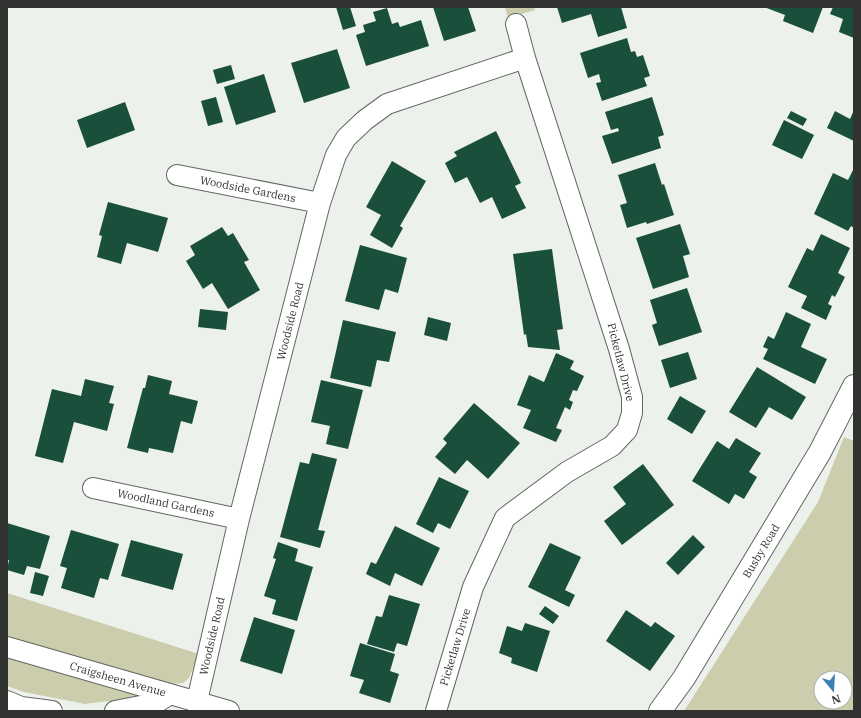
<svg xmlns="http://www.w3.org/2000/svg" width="861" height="718" viewBox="0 0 861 718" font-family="'IBM Plex Serif',serif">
  <rect width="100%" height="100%" fill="#ecf1ec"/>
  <path fill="#cccdac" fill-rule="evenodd" d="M505,7h29l1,3 -27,8z
    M844,437l10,4v270h-170l134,-209zM821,678h24v24h-24z
    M7,593l192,61 -10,24 -6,5 -12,1 -164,-47z
    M7,656l130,39 -4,3 -48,6 -61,-12 -17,-6z"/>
  <path fill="#194f3b" d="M336,7h14l6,19 -13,4z
    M433,7h35l8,24 -32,10z
    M557,7h64l6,21 -29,9 -7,-23 -29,9z
    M764,7h59l-10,26 -30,-12 2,-6z
    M833,7h21v31l-15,-6 4,-13 -13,-5z
    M387,8l5,16 6,-2 2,5 21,-7 8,26 -63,20 -10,-31 9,-3 -2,-7 13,-4 -3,-9z
    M627,38l4,14 4,-1 2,6 6,-2 7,21 -6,2 3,8 -45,15 -6,-18 5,-1 -2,-8 -11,4 -8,-25z
    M337,49l13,39 -46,15 -13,-40z
    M231,65l4,14 -18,5 -4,-14z
    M264,74l12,38 -40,13 -12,-38z
    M216,97l7,25 -15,4 -7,-25z
    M652,97l12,38 -6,2 3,11 -49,16 -10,-28 17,-5 -1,-3 -7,2 -6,-18z
    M125,102l10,28 -48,18 -10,-28z
    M854,110v31l-27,-13 8,-17 15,8z
    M791,111l16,8 -4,7 -16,-8z
    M784,120l30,15 -12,24 -30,-14z
    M496,131l25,52 -6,3 11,22 -24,11 -10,-22 -12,6 -13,-26 -12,6 -10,-20 12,-7 -3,-4z
    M392,161l34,20 -26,45 3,2 -11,20 -22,-13 11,-20 -15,-8z
    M655,163l7,22 2,-1 10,31 -27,9 -1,-2 -19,6 -7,-23 7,-2 -9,-28z
    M853,170h1v58l-3,-2 -3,5 -34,-17 19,-41 15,7z
    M108,202l60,16 -10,34 -31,-9 -6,21 -24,-7 5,-21 -3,-1z
    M680,224l10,30 -7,2 6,21 -36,12 -17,-51z
    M222,227l6,9 5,-3 16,27 -5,2 16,28 -32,19 -16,-26 -9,6 -17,-28 9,-6 -5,-9z
    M821,234l29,14 -12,25 7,4 -10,20 -3,-2 -4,9 4,2 -6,14 -25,-12 6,-12 -19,-9 19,-39 6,3z
    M360,245l47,13 -9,35 -13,-4 -6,21 -34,-9z
    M552,249l11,80 -6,1 3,20 -32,-3 -2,-13 -2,1 -11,-81z
    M687,288l15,44 -43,14 -7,-21 5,-2 -7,-23z
    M200,309l28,3 -2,18 -28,-3z
    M786,312l25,12 -10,23 26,12 -12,25 -52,-25 5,-10 -5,-2 5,-11 6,3z
    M428,317l23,6 -4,18 -23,-6z
    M343,320l53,12 -7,30 -12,-2 -6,27 -41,-9z
    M688,352l9,27 -27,9 -9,-28z
    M556,353l18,8 -4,8 14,7 -7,15 -4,-1 -4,10 4,2 -3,8 -5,-3 -9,21 6,2 -6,12 -33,-14 8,-18 -14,-5 12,-30 15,7z
    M757,367l49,30 -14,23 -23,-13 -13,21 -27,-16z
    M148,375l24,6 -3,13 29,7 -6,23 -11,-3 -8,32 -24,-5 -1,5 -21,-5 16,-60h2z
    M85,379l29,7 -5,17 5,1 -7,27 -33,-9 -11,41 -28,-7 17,-67 29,7z
    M321,380l42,10 -15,59 -22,-5 4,-18 -19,-4z
    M680,396l26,15 -14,23 -25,-15z
    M474,403l46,40 -32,36 -21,-19 -12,14 -20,-17 12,-14 -4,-4z
    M736,438l25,15 -12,19 8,5 -13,22 -9,-5 -6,10 -37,-23 25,-40 12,8z
    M312,453l25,6 -19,71 7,1 -5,17 -40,-11 20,-75 9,2z
    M643,464l31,41 -52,40 -18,-24 22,-17 -13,-17z
    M439,477l30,14 -19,38 -12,-6 -5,10 -17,-9z
    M7,523l43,13 -10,33 -13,-3 -3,9 -17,-5 2,-10h-2z
    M395,526l45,22 -18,38 -27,-13 -5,13 -24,-12 5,-12 5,2z
    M71,530l48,14 -11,36 -8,-2 -6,20 -33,-10 6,-20 -7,-2z
    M693,535l12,12 -27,28 -12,-12z
    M131,540l52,14 -10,36 -52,-14z
    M278,542l20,7 -3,12 18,6 -16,54 -25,-7 4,-14 -12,-4 12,-37 -3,-1z
    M550,543l31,14 -16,33 10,5 -6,12 -41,-20z
    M35,572l14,4 -6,20 -13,-3z
    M389,595l31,9 -13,42 -10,-3 -3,9 -27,-8 9,-28 6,1z
    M545,606l14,10 -6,8 -14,-10z
    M626,610l25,17 4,-5 20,14 -25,35 -44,-30z
    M254,617l41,13 -13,44 -42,-13z
    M525,623l25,8 -13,41 -26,-9 1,-5 -13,-5 8,-27 15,5z
    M360,643l35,11 -5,17 9,3 -9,29 -31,-10 5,-13 -14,-4z"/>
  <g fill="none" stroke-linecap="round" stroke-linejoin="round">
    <defs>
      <path id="minor" d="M177,175l143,28
        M93,488l146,31
        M7,647l222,64
        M7,701l14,6 31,4
        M197,701l42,-182 81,-316 16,-48 10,-17 19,-18 22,-16 138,-46
        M115,711l41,-8 14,-9
        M436,711l37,-124 32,-69 62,-46 45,-26 15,-16 5,-17v-16l-13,-48 -94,-291 -9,-34"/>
      <path id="secondary" d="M660,711l24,-33 136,-226 34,-66"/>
    </defs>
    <use href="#minor" stroke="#626762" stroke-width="22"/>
    <use href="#secondary" stroke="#626762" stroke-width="24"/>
    <use href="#minor" stroke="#fff" stroke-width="20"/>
    <use href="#secondary" stroke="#fff" stroke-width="22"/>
  </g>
  <g text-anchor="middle" stroke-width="4" stroke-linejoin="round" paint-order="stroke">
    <g font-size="11" fill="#313331" stroke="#fff">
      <text transform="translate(248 189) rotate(11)" y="4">Woodside Gardens</text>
      <text transform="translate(290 321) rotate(-76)" y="4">Woodside Road</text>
      <text transform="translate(621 362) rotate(76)" y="4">Picketlaw Drive</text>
      <text transform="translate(166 503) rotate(12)" y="4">Woodland Gardens</text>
      <text transform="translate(761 551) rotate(-59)" y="4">Busby Road</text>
      <text transform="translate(212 636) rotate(-77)" y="4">Woodside Road</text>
      <text transform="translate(455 647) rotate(-73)" y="4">Picketlaw Drive</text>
      <text transform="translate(118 679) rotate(16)" y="4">Craigsheen Avenue</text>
    </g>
  </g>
  <rect width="861" height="718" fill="none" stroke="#313331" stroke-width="16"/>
  <g transform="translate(833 690) rotate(162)"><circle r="19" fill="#ffffff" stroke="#adadad"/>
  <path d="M0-3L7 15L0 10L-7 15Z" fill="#3982b6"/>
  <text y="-6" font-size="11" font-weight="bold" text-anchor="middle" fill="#313331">N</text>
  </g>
</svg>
